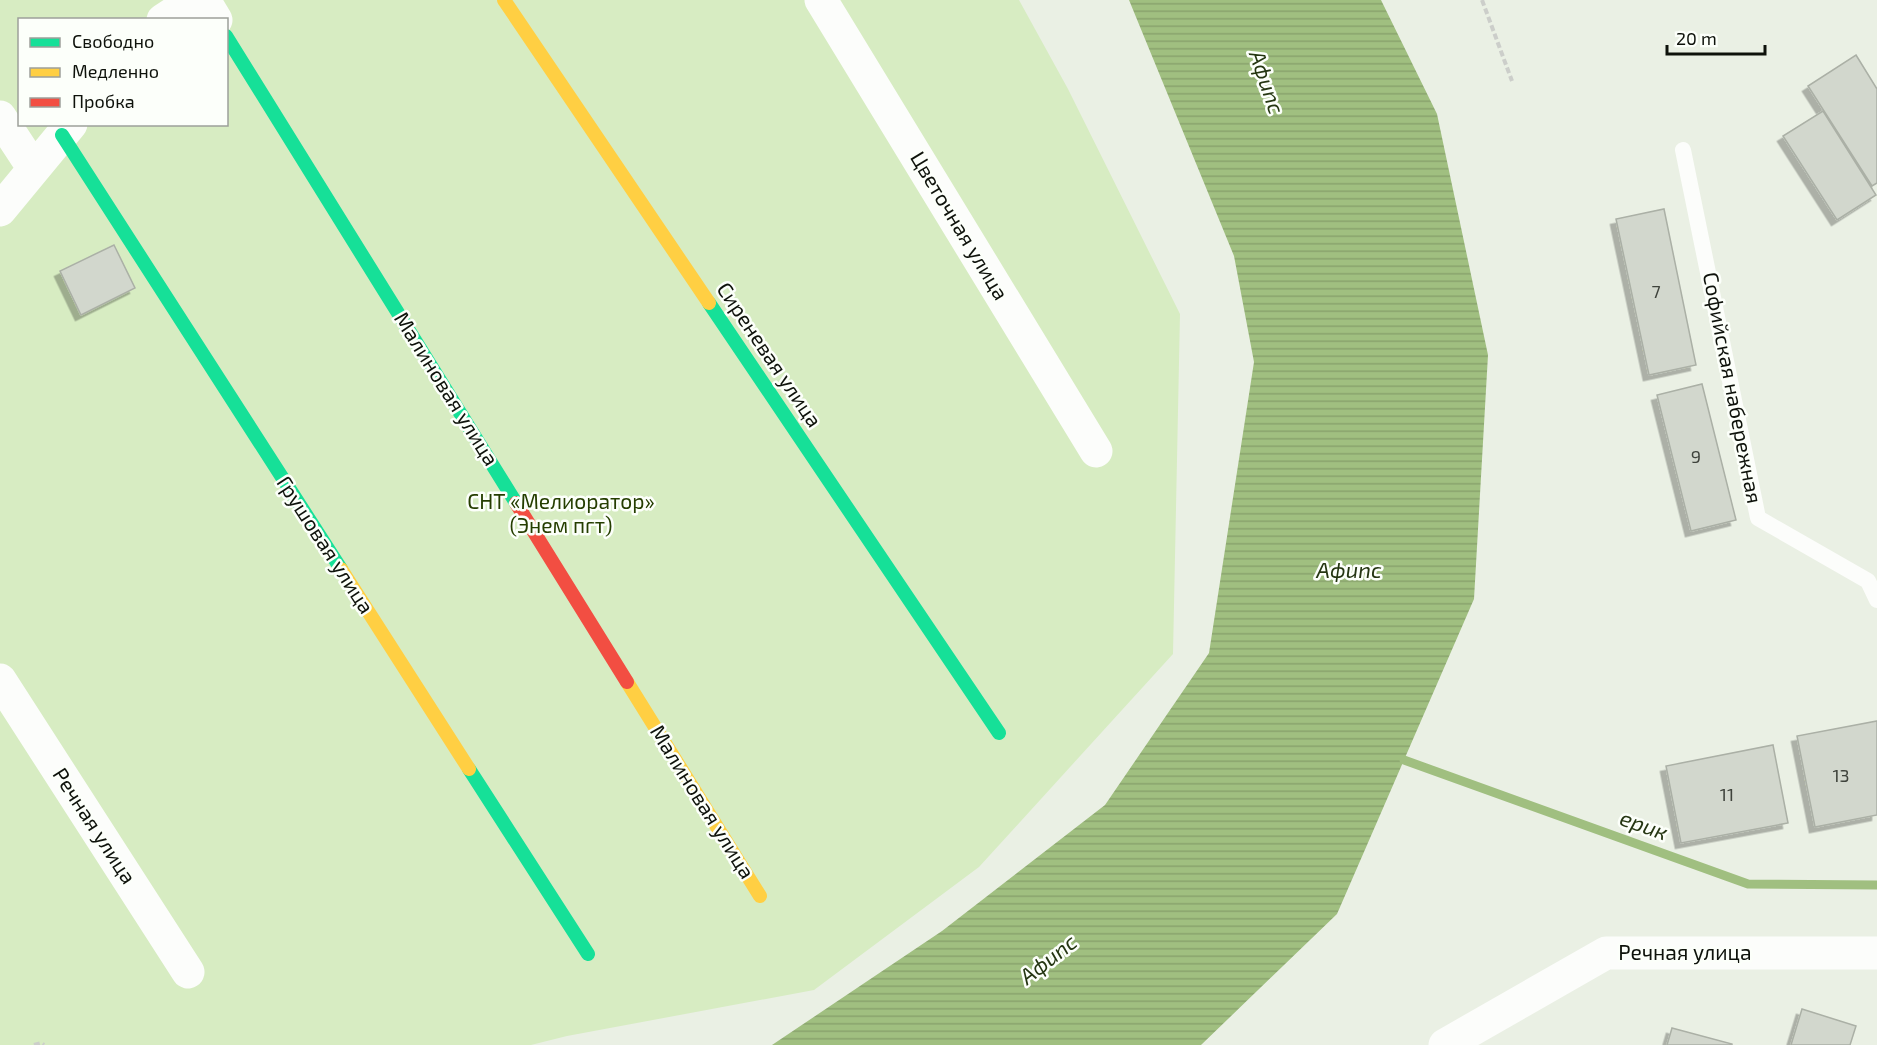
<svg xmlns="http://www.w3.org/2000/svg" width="1877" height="1045" viewBox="0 0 1877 1045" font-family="'Exo 2',sans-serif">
  <defs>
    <pattern id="water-rules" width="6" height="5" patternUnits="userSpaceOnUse" patternTransform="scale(1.5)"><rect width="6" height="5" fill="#a0bf80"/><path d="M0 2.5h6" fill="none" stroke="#89a36d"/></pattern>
    <filter id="shadow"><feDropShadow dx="-5.5" dy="5.5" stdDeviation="0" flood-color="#0004"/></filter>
  </defs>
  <rect width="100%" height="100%" fill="#eaf0e4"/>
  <path fill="#d7ecc2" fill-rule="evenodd" d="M0,0h1019l49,89 112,225 -7,340 -194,213 -165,123 -247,46 -36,9h-531zM20,20h206v104h-206z"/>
  <path fill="url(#water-rules)" d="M1129,0h252l56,114 51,241 -14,244 -137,315 -136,131h-429l170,-114 163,-126 104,-152 45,-291 -20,-106z"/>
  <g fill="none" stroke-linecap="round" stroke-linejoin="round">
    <path stroke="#a0bf80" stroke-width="9" d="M1404,760l344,124 129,1"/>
  </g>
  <path fill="#d2d7cd" stroke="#abb0a6" stroke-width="1.5" filter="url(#shadow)" d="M1856,55l21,34v94l-5,3 -64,-100z
    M1823,111l53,84 -39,25 -54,-84z
    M1664,209l32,156 -47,10 -33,-156z
    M114,245l21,43 -54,27 -21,-44z
    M1702,384l34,136 -45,11 -34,-136z
    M1877,721v94l-62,12 -18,-91z
    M1773,745l15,78 -107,20 -15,-77z
    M1802,1009l54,17 -6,19h-59z
    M1672,1028l60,16v1h-65z"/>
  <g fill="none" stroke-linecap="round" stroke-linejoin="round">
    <path stroke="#ccceca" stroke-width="4" stroke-dasharray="6 3" stroke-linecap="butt" d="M1482,0l30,81
      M34,1045l7,-2 3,2"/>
    <path stroke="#fcfdfb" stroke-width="16" d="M1683,150l75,368 110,63 9,19"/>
    <path stroke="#fcfdfb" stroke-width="33" d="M204,0l12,20
      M821,0l275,451
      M163,20l31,-20
      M0,117l34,52
      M0,210l71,-86
      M0,680l188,292
      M1445,1045l161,-92h271"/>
    <path stroke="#16e098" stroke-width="14" d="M226,36l290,467
      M62,135l279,434
      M709,303l290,430
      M469,769l119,185"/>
    <path stroke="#ffcf43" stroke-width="14" d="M504,0l205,303
      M341,569l128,200
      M627,682l133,214"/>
    <path stroke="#f24e42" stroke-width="14" d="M516,503l111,179"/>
  </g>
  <g text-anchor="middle" stroke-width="5" stroke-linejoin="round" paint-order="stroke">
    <g font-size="18" fill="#3f433c">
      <text x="1656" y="298">7</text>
      <text x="1696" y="463">9</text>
      <text x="1841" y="782">13</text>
      <text x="1727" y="801">11</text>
    </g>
    <g font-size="21" fill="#0e120b" stroke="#fcfffa">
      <text transform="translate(959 226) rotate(59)" y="7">Цветочная улица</text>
      <text transform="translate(769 355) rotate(56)" y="7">Сиреневая улица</text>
      <text transform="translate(1732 388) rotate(79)" y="7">Софийская набережная</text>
      <text transform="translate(446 389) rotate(58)" y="7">Малиновая улица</text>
      <text transform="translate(325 545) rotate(57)" y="7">Грушовая улица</text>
      <text transform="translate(702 802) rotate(58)" y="7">Малиновая улица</text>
      <text transform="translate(94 826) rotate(57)" y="7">Речная улица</text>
      <text x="1685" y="960">Речная улица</text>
    </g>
    <g font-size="21" fill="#253e00" stroke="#fcfffa">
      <text x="561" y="509">СНТ «Мелиоратор»<tspan x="561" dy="24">(Энем пгт)</tspan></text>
    </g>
    <g font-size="22" font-style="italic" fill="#253612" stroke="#fcfffa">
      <text transform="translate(1267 82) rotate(71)" y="8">Афипс</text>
      <text x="1349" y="578">Афипс</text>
      <text transform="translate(1644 825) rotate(20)" y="8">ерик</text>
      <text transform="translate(1048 959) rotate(-38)" y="8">Афипс</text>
    </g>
  </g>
  <rect x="18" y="18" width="210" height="108" fill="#fcfffa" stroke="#9da09a" stroke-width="1.5"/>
  <rect x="30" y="38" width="30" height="9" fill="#16e098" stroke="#9da09a" stroke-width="1.5"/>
  <text x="72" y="48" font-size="18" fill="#0e120b">Свободно</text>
  <rect x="30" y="68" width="30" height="9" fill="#ffcf43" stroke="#9da09a" stroke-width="1.5"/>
  <text x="72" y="78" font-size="18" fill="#0e120b">Медленно</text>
  <rect x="30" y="98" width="30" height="9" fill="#f24e42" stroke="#9da09a" stroke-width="1.5"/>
  <text x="72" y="108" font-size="18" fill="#0e120b">Пробка</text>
  <path d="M1667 45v9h98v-9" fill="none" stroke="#0e120b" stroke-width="3"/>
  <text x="1676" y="45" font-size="18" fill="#0e120b" stroke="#fcfffa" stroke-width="4.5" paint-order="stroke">20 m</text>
</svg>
